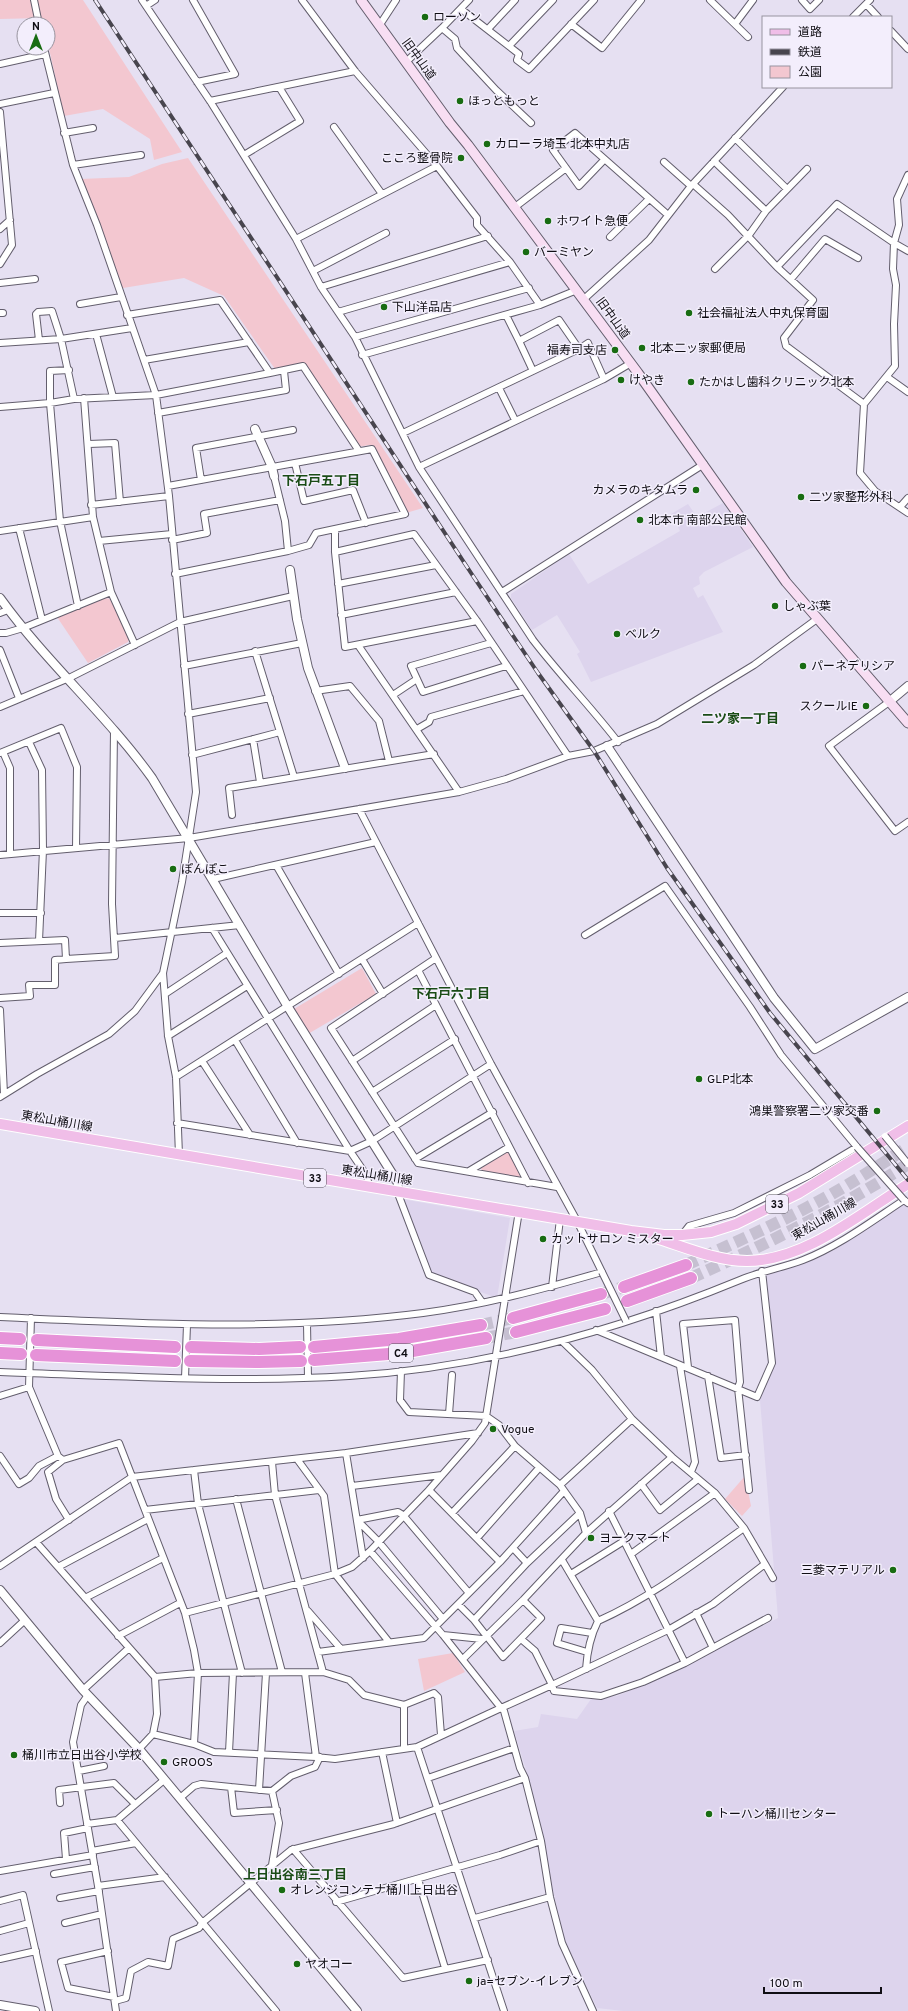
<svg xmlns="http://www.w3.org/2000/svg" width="908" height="2011" viewBox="0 0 908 2011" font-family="Overpass,'Noto Sans JP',sans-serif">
  <rect width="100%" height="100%" fill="#e6e0f2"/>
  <path fill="#ddd4ed" d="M723,503l30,44 -49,25 -5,5 1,7 -7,4 5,10 5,-3 20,37 -132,50 -14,-28 3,-2 -23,-37 -25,15 -21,-32v-4l58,-40 19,30 92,-53 -9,-17 17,-10 9,13z
    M402,1199l108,19 -13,80 -65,-24z
    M904,1200l4,4v807h-285l-26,-3 -33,-69 -37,-166 -13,-42 24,-4 3,-13 36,5 14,-20 26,-3 48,-20 113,-58 -18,-218 15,-37 -9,-92 30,-6 40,-16z"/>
  <path fill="#f3c7d0" d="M0,0h83l99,152 -28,8 -4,-21 -47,-30 -39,7 -16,-72v-20h-4l-2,-6 -42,1z
    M188,158l235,350 -17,5 -36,-68 -14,2 -54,-84 -27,6 -51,-73 -40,-18 -61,10 -16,-31 -26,-78 48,-2 33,-13z
    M106,598l4,1 19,39 -1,4 -40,21 -31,-46z
    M362,968l14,26 -68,40 -14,-25z
    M506,1152h3l12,23 -2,2 -37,-6 -1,-3z
    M745,1476l6,30 -9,10 -17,-17z
    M453,1653l12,19 -41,19 -6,-32z"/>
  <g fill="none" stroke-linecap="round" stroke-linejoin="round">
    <path stroke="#c6c0d1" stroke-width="12" stroke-dasharray="12 6" stroke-linecap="butt" d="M686,1265c41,-19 82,-37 122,-58 35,-18 67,-39 100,-60
      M691,1278c75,-34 148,-69 217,-114
      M601,1294l23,-7
      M481,1325l32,-7
      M486,1338l30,-6"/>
    <defs>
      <path id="minor" d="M34,0l5,24
        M142,0l68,101 86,138 25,48 34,50 64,130 114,173c27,35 58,67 85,102
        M193,0l42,74 -38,8
        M302,0l53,71 82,95 40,52v7l33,37 30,43 37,-15
        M710,0l38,37
        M802,0l8,9 9,-9
        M866,4l12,13
        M146,6l9,-6
        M461,9l58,45 -2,6 12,9 65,-69
        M853,17l17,-17
        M571,24l31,24 39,-48
        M735,24l18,-24
        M379,26l17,-26
        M442,28l13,11 2,9 39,42 35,33
        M488,29l27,-29
        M891,31l17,18
        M509,46l44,-46
        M44,48l29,117 24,60 59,170 13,101 27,296 -14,90 -19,91 5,63 8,41 3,78
        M406,62l36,-34 27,-28
        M0,64l45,-10
        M210,101l145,-30
        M0,104l54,-11
        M0,112l12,133 -12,19
        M334,127l48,67
        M64,133l29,-5
        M735,138l52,51
        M244,155l56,-34 -21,-34
        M604,160l-25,26 -26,-36 22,-17 93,82
        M714,161l52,50
        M664,162l27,24
        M73,165l68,-10
        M908,175l-11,24 2,26 -5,18 -1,26 3,16 -2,39 1,42 -31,38 -4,69 15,18 33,22
        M693,184l35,31 49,52 36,33 -29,38 2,8 78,58
        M515,207l51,-39
        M0,229l10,-9
        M610,237l39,-38
        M296,239l141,-73
        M777,267l60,-63 57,39 14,8
        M715,269l34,-34 17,-24 41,-42
        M313,271l73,-38
        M791,279l34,-40 33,19
        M0,283l35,-4
        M321,287l167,-51
        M584,299l65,-59 42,-54 92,-99
        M80,304l41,-7
        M338,312l172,-50
        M0,313h3
        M127,315l93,-15 50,73 33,-7 56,85
        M506,315l13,26
        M96,334l17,63
        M355,337l174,-49
        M39,340l-3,-26 2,-2 14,-1 9,28 13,60
        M0,343l61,-4 71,-11
        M579,349l9,-6 16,36
        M362,355l178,-50
        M144,360l105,-18
        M69,370l-19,1v32l10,118 18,85
        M887,377l21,15
        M499,388l16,32
        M84,398l9,119 18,75 24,53
        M0,407l50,-4 24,-4 82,-4 114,-22
        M158,413l128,-23 -2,-19
        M403,433l176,-84 -20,-29 -40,21 14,30
        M89,444l26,-1 5,59
        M295,463l9,38 49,-11 13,33
        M419,467l185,-88 27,-16
        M274,476l11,45 3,30
        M201,480l-5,-32 97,-18
        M168,486l204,-37 33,65 -89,19 -7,12 -21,6 -113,23
        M91,505l78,-9
        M900,507l8,-9
        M19,528l23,92
        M335,530v22l10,95 132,-26
        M0,531l93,-14
        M172,540l35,-7 -3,-19 76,-14
        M99,541l73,-7
        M335,552l79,-18 63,87 91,135
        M338,584l98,-19
        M502,592l202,-128
        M0,613l8,-3
        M341,615l115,-23
        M0,633h6l17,-5 88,-36
        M358,645l101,147
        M0,650l19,48
        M255,651l39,126
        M184,666l118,-23
        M417,679l6,13 83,-26
        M315,691l35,-5 29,35 10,40
        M393,695l24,-16 -6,-13 80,-23
        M889,702l-60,44 66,85 13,-9
        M0,707l69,-29 111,-56 113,-26
        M188,714l82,-16
        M417,729l12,-7 2,-5 93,-26
        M253,739l7,43
        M29,742l13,28 1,80 -4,91
        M3,752l7,16v86
        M0,753l61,-25 16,39 -1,81
        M192,755l88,-23
        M232,815l-3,-27 205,-34
        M0,855l189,-17 270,-46 47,-13 62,-23 26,-5 63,-27 97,-59 63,-46
        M276,865l63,109
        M213,879l163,-37
        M0,913h41
        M212,928l138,223 22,-10 119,-77
        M585,935l80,-49 85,121 31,48 76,92 -47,28 -76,38 -45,13 -7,9
        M115,938l125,-13
        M0,943l65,-3 1,19 -11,1v25h-26l1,11 -30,2
        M436,958l-105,70 87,135 139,24
        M66,959l49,-3 -3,-52 2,-174
        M362,959l21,35
        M418,970l110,213
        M165,994l62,-41
        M0,1010l4,84
        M168,1036l79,-50
        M235,1040l62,103
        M202,1061l48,74
        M352,1061l84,-56
        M176,1077l242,-154
        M372,1092l83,-53
        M0,1097l37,-23 72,-40 26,-23 28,-38
        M177,1123l173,28 17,25 2,11
        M415,1159l78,-47
        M469,1171l40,-24
        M397,1191l32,84 46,17 7,10
        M552,1287l8,-68
        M656,1311l5,46
        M0,1317c141,7 283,14 423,-4 61,-8 120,-24 179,-41l-25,-51 -86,-157 -132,-255
        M31,1318l-2,69 29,69 5,4 56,-17 66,170 9,37 4,23 -4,71
        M307,1324l1,54
        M596,1330l161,67 15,-34 -10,-92
        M680,1366l15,96 -4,10
        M688,1367l-5,-43 52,-4 5,62 -2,6 11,102
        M401,1371l-1,29 9,12 77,4 13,9 16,21 45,39 20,28 6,20
        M0,1372c116,4 232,11 349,4 134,-8 267,-45 391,-96 21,-9 42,-12 63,-20 36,-14 69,-39 101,-60l4,3
        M708,1376l13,82 25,-3
        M185,1378l2,-53
        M0,1396l29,-9
        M449,1414l3,-39
        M346,1453l17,105
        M0,1456l19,28 10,-6 10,-12 19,-10
        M297,1459l27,37 11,78 54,68
        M63,1460l-15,12 8,27 13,21
        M272,1462l3,33 48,177
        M194,1470l4,34 44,169
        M641,1484l19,26 38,-31
        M560,1485l72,-66
        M352,1486l90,-11
        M429,1490l71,72
        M236,1499l46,173
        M145,1510l174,-20
        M609,1511l76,152
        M452,1513l63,-67
        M357,1520l41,-8 5,3 66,78
        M357,1520l21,21 65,78
        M477,1538l62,-70
        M36,1542l119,135 2,37 -4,20 -14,15
        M513,1548l14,15
        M370,1551l73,84 39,4
        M631,1554l84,-61
        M562,1560l36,61
        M765,1564l8,14
        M0,1566l132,-89 214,-24 132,-20
        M58,1567l90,-48
        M571,1574l53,-33
        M85,1598l78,-40
        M458,1604l16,16 29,37 38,-39 -18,-18
        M308,1611l33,38
        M185,1613l150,-39 17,-7 18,-16 59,-61 43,-49 13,-18 34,-212
        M696,1613l17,35
        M474,1620l53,-57 53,-50
        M118,1636l62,-33
        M521,1639l14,12 17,34 116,-55 45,-26 52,-40 -21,-36 -29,-35 -43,-36 -40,-38 -40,-49 -30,-29
        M0,1643l25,-23
        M318,1652l106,-14 76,-76 64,-71
        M587,1652l-30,-9 4,-15 31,5
        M463,1659l60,-59 63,-67 86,-76
        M586,1669c1,-17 4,-32 12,-48 54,-24 98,-59 146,-93
        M305,1673l11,84 19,2 82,-12 84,-39 -58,-73
        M155,1677l43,-4 125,-1 26,8 15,15 40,10 30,-12 4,4 3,38
        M83,1690l46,-42
        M88,1695l-7,10 -8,37 25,144 18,125
        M404,1705v43
        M153,1734l41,10 20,8 102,5
        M417,1747l87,264
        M229,1752l4,-79
        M382,1752l15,71
        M79,1771l25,-5
        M428,1778l86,-30
        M231,1787l3,26 43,-3
        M259,1790l7,-117
        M272,1791l7,32 -7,42
        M180,1798l14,-12 7,-2 71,7 19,-15 24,-9 5,-10
        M60,1803l-1,-13 55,-7 21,21
        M117,1820l159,191
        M87,1824l30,-4 47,-40
        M293,1849l110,129 85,-18
        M92,1851l44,-8
        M66,1859l-2,-26 24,-5
        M0,1871l93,-16
        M54,1874l41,-7
        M418,1879l27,89
        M98,1886l67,-9
        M60,1898l39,-7
        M0,1901l23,-6 26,116
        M336,1902l164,-47 41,-14
        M475,1918l75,-21
        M65,1923l37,-9
        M0,1931l29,-8
        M108,1951l-47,11 7,26 46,9
        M0,1959l36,-8
        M115,2001l11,-3 5,-27 17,-9 20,4 5,-27 26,-11 3,-5 89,-73 103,-26 131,-46
        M593,2011l-31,-68 -12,-46 -9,-56 -16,-63 -5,-10 -16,-57 -3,-3 51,-23 2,6 47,5 42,-14 42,-19 83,-45"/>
      <path id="tertiary" d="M255,429l17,38 2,9
        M290,570l7,49 11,49 37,100
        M0,598c46,64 106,116 152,180l136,229 110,176 -1,8
        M889,702l19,-16
        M607,746l167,252 41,51 93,-52
        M0,1590l83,100 56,59 218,262
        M0,2005l35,6"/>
      <path id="secondary" d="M361,0l89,123 18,22 170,228 148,209 122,141"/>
      <path id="primary" d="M0,1124l631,107 33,4h18l29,-3 25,-8 63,-31 109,-67
        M656,1238c29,9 60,23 91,23 58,0 114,-48 161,-77"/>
      <path id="motorway" d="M624,1287l62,-22
        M627,1301l64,-23
        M513,1318l88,-24
        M516,1332l89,-23
        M0,1338l20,1
        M37,1340l138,7
        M191,1347l68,2 41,-2
        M314,1347l85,-8 82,-14
        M0,1353l21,1
        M36,1355l139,6
        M314,1360l87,-7 85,-15
        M190,1361l69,1 42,-1"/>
    </defs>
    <use href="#minor" stroke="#635e6d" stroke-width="8"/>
    <use href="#tertiary" stroke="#635e6d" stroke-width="10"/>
    <use href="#secondary" stroke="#635e6d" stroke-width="11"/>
    <use href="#primary" stroke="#fff" stroke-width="12"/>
    <use href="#motorway" stroke="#fff" stroke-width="14"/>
    <use href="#minor" stroke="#fff" stroke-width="6"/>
    <use href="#tertiary" stroke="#fff" stroke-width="8"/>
    <use href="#secondary" stroke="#f8def3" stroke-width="9"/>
    <use href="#primary" stroke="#f0bee8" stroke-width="10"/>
    <use href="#motorway" stroke="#e692d8" stroke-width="12"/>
    <defs>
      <path id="rail" d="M95,0l378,576 65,97 56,78 73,117 103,145 138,167"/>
    </defs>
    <use href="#rail" stroke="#48454e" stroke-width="4"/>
    <use href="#rail" stroke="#f3eefc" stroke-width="2.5" stroke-dasharray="8" stroke-linecap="butt"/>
    <defs>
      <path id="minor-bridge" d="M885,1136l23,28
        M857,1147l47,53
        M602,1272l24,49"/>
    </defs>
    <use href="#minor-bridge" stroke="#635e6d" stroke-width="8" stroke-linecap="butt"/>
    <use href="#minor-bridge" stroke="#fff" stroke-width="6"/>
  </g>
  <g fill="#186c12" stroke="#f3eefc" stroke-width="1.5">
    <circle cx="425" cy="17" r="4"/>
    <circle cx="460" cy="101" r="4"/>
    <circle cx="487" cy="144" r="4"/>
    <circle cx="461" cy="158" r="4"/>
    <circle cx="548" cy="221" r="4"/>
    <circle cx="526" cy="252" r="4"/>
    <circle cx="384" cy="307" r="4"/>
    <circle cx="689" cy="313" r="4"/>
    <circle cx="642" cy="348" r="4"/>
    <circle cx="615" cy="350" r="4"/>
    <circle cx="621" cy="380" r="4"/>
    <circle cx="691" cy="382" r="4"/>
    <circle cx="696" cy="490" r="4"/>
    <circle cx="801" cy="497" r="4"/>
    <circle cx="640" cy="520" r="4"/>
    <circle cx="775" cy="606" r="4"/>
    <circle cx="617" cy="634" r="4"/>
    <circle cx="803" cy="666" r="4"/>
    <circle cx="866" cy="706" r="4"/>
    <circle cx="173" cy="869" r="4"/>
    <circle cx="699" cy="1079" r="4"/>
    <circle cx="877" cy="1111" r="4"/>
    <circle cx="543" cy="1239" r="4"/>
    <circle cx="493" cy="1429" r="4"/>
    <circle cx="591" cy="1538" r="4"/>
    <circle cx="893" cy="1570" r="4"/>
    <circle cx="14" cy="1755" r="4"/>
    <circle cx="164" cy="1762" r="4"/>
    <circle cx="709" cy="1814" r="4"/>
    <circle cx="282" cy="1890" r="4"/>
    <circle cx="297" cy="1964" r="4"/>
    <circle cx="469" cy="1981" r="4"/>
  </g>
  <g text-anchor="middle" stroke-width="3" stroke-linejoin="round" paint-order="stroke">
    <g fill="#f3eefc" stroke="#54515a" stroke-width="1">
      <rect x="304" y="1169" width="22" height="18" rx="3"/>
      <rect x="766" y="1195" width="22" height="18" rx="3"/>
      <rect x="389" y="1344" width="24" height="18" rx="3"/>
    </g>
    <g font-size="11" font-weight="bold" fill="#100e14">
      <text x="315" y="1182">33</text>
      <text x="777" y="1208">33</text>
      <text x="401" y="1357">C4</text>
    </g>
    <g font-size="12" fill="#100e14" stroke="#f3eefc" text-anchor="start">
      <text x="433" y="21">ローソン</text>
      <text x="468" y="105">ほっともっと</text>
      <text x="495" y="148">カローラ埼玉 北本中丸店</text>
      <text x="453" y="162" text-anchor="end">こころ整骨院</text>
      <text x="556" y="225">ホワイト急便</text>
      <text x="534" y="256">バーミヤン</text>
      <text x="392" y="311">下山洋品店</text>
      <text x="697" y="317">社会福祉法人中丸保育園</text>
      <text x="650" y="352">北本二ッ家郵便局</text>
      <text x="607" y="354" text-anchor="end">福寿司支店</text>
      <text x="629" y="384">けやき</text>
      <text x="699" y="386">たかはし歯科クリニック北本</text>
      <text x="688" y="494" text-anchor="end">カメラのキタムラ</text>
      <text x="809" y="501">二ツ家整形外科</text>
      <text x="648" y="524">北本市 南部公民館</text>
      <text x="783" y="610">しゃぶ葉</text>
      <text x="625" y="638">ベルク</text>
      <text x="811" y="670">パーネデリシア</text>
      <text x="858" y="710" text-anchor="end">スクールIE</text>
      <text x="181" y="873">ぽんぽこ</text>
      <text x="707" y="1083">GLP北本</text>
      <text x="869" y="1115" text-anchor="end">鴻巣警察署二ツ家交番</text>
      <text x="551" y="1243">カットサロン ミスター</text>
      <text x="501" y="1433">Vogue</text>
      <text x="599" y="1542">ヨークマート</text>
      <text x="885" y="1574" text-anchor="end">三菱マテリアル</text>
      <text x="22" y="1759">桶川市立日出谷小学校</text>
      <text x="172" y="1766">GROOS</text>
      <text x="717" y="1818">トーハン桶川センター</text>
      <text x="290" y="1894">オレンジコンテナ桶川上日出谷</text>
      <text x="305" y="1968">ヤオコー</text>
      <text x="477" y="1985">ja=セブン-イレブン</text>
    </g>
    <g font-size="12" fill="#100e14" stroke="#f3eefc">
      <text transform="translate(419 59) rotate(54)" y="4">旧中山道</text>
      <text transform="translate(613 318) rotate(54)" y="4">旧中山道</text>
      <text transform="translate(57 1121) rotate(10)" y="4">東松山桶川線</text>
      <text transform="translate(377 1175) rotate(9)" y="4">東松山桶川線</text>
      <text transform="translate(824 1219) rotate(-30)" y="4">東松山桶川線</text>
    </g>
    <g font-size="13" font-weight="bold" fill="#1a4c16" stroke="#f3eefc">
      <text x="321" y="485">下石戸五丁目</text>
      <text x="740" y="723">二ツ家一丁目</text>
      <text x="451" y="998">下石戸六丁目</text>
      <text x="295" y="1879">上日出谷南三丁目</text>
    </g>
  </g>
  <rect x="762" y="16" width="130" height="72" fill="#f3eefc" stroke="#98949f"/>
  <rect x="770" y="29" width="20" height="6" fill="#f0bee8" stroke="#98949f"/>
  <text x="798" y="36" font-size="12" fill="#100e14">道路</text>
  <rect x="770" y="49" width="20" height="6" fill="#48454e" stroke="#98949f"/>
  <text x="798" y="56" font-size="12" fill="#100e14">鉄道</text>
  <rect x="770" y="66" width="20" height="12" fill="#f3c7d0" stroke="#98949f"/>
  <text x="798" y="76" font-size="12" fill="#100e14">公園</text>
  <g transform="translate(36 36)"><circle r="19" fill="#f3eefc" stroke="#98949f"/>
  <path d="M0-3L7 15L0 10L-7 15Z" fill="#186c12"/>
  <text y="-6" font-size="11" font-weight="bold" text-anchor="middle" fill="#100e14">N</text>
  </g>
  <path d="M764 1987v6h117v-6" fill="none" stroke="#100e14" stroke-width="2"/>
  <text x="770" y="1987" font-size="12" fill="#100e14" stroke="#f3eefc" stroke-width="3" paint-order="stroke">100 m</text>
</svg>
